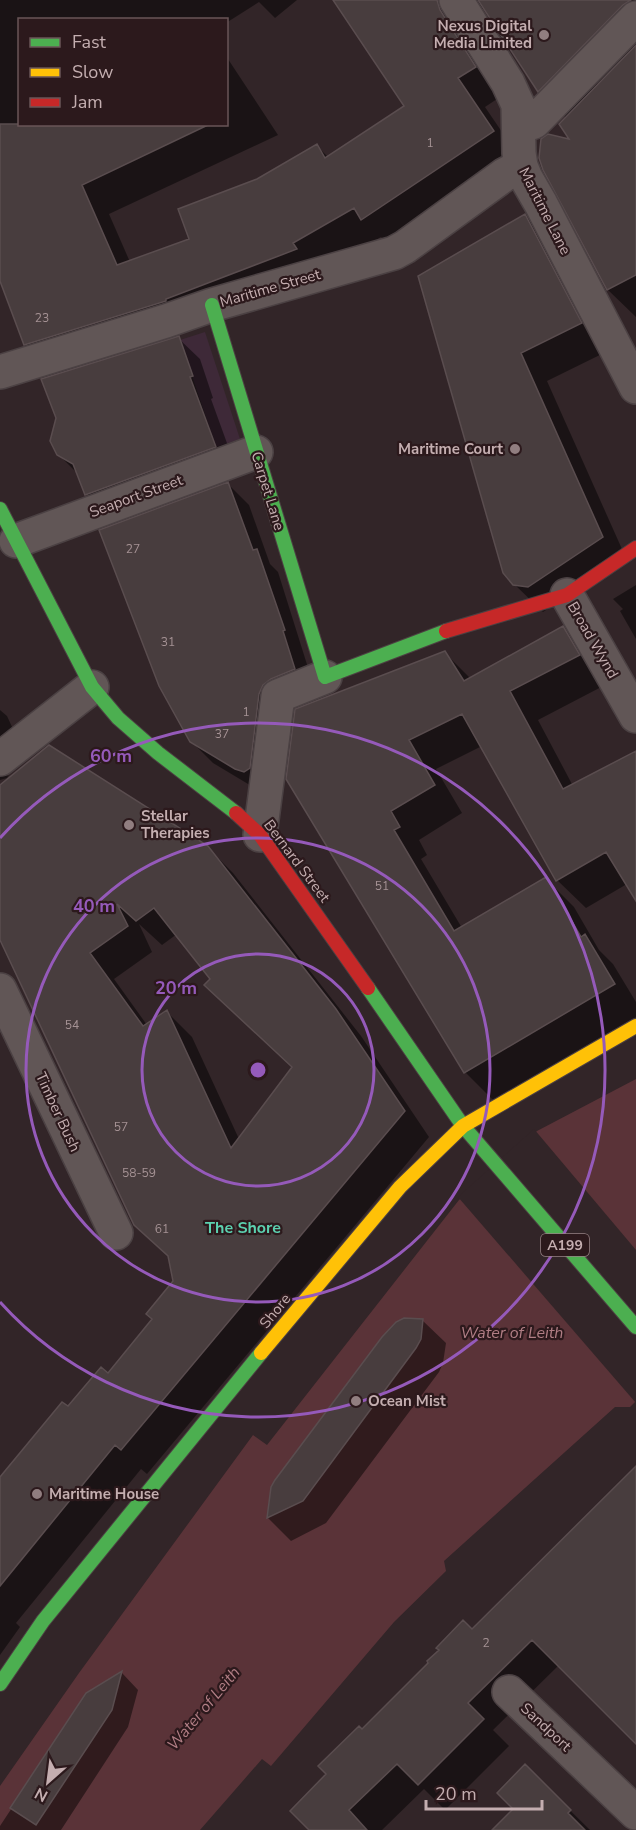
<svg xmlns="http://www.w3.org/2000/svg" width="636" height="1830" viewBox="0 0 636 1830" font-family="'Nunito Sans',sans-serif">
  <rect width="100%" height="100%" fill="#322528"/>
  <path fill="#3e2938" d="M205,332l35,107 -24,8 -36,-107z"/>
  <path fill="#5a3338" d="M636,1079v322l-6,6h-15l-171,154 2,10 -52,51 -123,144 -9,-7 -62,71h-200v-44l79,-113 174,-238 14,10 192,-245 78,-69z"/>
  <path fill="#322528" d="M534,1129l102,121v153l-178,-206z"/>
  <path fill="#0007" fill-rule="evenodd" d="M0,0h297l-22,18 -16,-16 -33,21v-3h-206v104h206v-68l52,79 -169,79 21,48 61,-22 66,-60 60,-34 11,11 78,-50 -64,-107h294v317l-28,-27 -67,-129 32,-19 -7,-24 -27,-27 -53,-81 -2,-1 -9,3 28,83 -18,12 36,53 -130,87 -10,-10 -61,35 -127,55 1,2 -140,44 -29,-29 -25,-67z
    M525,216l28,28 55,107 -61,30 79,177 -83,54 -29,-28z
    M178,338l22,21 13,39 -2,1 25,69 -128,48 -21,-22 -9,-20 -20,-20z
    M228,484l21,21 21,59 8,8 37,118 -31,16 -26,84 -45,-27 -22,-22z
    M636,585v54l-16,-28 3,-2 -10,-10z
    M563,628l28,28 16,28 -69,36 35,66 63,-33v145l-9,-14 -41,24 -29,-28 -75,-134 -46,23 26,44 -43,27 8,15 -6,4 41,69 84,-49 28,28 25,43 14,14 23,38v15l-143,83 -28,-28 -177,-293 157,-126 26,26z
    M0,710l7,6 6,13 -1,40 -5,9 -7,2z
    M0,788l207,59 26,26 128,163 68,101 -282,337 -6,-5 -125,154 4,4 -20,28v-175l68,-71 40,-34 45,-55 22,-38 -4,-23 -36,-34 -135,-289zM139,924l23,21 15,-11 35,45 81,89 -54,71 -47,-102 -25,-25 -20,13 -33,-46 38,-27z
    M423,1321l23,22 -3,20 -4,9 -113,151 -35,18 -23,-23 5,-30z
    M636,1468v274l-77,-77 -66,65 16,16 -64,64 -21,-21 -42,41h-71l17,-56 34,-43 110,-100z
    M122,1673l16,17 -10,37 -67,103h-61v-4l87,-132z
    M525,1766l65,64h-96l21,-21z"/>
  <path fill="#483d3e" stroke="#5a4d4f" stroke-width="1.5" fill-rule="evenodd" d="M333,0h104l3,10 36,57 -18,11 36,53 -133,89 -7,-12 -61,35 4,6 -131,50v2l-142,44 -24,-64v-157h210l-128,61 35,80 72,-26 -11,-30 79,-30 60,-35 8,14 79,-52z
    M478,0h153l-8,5 -85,87z
    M636,45v230l-29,15 -64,-120 -4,-12 2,-19 7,-5 21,5 -10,-15z
    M525,214l57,109 -61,30 82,184 -75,50 -15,-2 -10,-12 -85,-297z
    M179,336l14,40 -3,1 26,70 -131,48 -12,-31 -16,-9 -7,-14 6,-23 -15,-39z
    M228,482l25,68 4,-1 28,81 -2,1 12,38 -24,10 -8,6 -4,9 -9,74 -6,4 -9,-3 -45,-27 -31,-56 -60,-156z
    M563,626l17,29 -70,36 53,98 73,-38v150l-30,-49 -50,29 -94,-167 -53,26 26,45 -44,26 9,16 -6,3 60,101 92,-54 35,60 4,-3 30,50 -151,89 -178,-294 9,-70 150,-58 19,30z
    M49,745l159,101 128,163 69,102 -284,339 -6,-5 -115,141v-109l62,-75 6,4 33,-39 7,6 44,-54 -6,-5 27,-33 -5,-25 -34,-31 -134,-285v-155zM117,904l19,17 18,-13 56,71 -6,6 88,82 -61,81 -64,-138 -24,16 -53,-73 38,-27z
    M404,1318l19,1 -2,20 -5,9 -113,153 -36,17 4,-31 4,-7 107,-143 14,-15z
    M636,1466v278l-104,-104 -64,63 16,16 -66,66 -21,-21 -48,46 18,20h-58l-19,-19 36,-37 -8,-8 41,-40 3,3 66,-66 -1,-2 12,-11 -3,-2 27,-28 9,9z
    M122,1671l-10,39 -76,115 -26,-17 76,-115z
    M525,1764l46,46 -3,3 17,17h-93l21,-21 -16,-16z"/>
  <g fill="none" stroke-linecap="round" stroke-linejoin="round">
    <defs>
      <path id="street" d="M456,0l52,83 10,22 1,48 2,13 5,12 15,26 95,183
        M519,127l15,-5 102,-104
        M0,372l166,-51 46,-16 182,-52 11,-6 99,-72 17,-9
        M16,541l240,-89
        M567,595l69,121
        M0,759l92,-72
        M260,835l18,-139 47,-19
        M0,990l116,243
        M509,1692l127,121"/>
      <path id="fast" d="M212,305l113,372 121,-46
        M0,509l92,178 26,31 40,35 78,60
        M368,988l95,138 173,201
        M0,1684l43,-63 218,-268"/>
      <path id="slow" d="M261,1353l139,-166 63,-61 173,-100"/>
      <path id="jam" d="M446,631l121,-36 69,-47
        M236,813l24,22 108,153"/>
    </defs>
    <use href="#street" stroke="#4b4143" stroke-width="36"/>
    <use href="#fast" stroke="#4c4042" stroke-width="16"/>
    <use href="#slow" stroke="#4c4042" stroke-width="16"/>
    <use href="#jam" stroke="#4c4042" stroke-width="16"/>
    <use href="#street" stroke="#615656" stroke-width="33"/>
    <use href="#fast" stroke="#4caf50" stroke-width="14"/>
    <use href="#slow" stroke="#ffc107" stroke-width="14"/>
    <use href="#jam" stroke="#c62828" stroke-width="14"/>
  </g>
  <g fill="none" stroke="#955aba" stroke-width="3">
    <circle cx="258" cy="1070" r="116"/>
    <circle cx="258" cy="1070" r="232"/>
    <path d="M0 838A347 347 0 1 1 0 1302"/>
  </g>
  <g fill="#917e80" stroke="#2c191c" stroke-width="2">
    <circle cx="544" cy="35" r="6"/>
    <circle cx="515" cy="449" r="6"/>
    <circle cx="129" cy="825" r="6"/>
    <circle cx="356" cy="1401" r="6"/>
    <circle cx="37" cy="1494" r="6"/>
  </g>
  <g text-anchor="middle" stroke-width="4.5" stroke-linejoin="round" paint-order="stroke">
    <g font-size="12" fill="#a59294">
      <text x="430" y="147">1</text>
      <text x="42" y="322">23</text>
      <text x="133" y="553">27</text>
      <text x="168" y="646">31</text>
      <text x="246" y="716">1</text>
      <text x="222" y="738">37</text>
      <text x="382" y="890">51</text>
      <text x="72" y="1029">54</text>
      <text x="121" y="1131">57</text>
      <text x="139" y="1177">58-59</text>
      <text x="162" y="1233">61</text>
      <text x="486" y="1647">2</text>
    </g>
    <rect fill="#2c191c" stroke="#968184" stroke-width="1.5" x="541" y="1234" width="48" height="22" rx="4.5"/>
    <g font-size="14" font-weight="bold" fill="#c4aeb0">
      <text x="565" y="1250">A199</text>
    </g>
    <g font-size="15" font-weight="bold" fill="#c4aeb0" stroke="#2c191c" text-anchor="start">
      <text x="532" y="31" text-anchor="end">Nexus Digital<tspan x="532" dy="17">Media Limited</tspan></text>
      <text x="503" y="454" text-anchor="end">Maritime Court</text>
      <text x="141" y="821">Stellar<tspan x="141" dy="17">Therapies</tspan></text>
      <text x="368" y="1406">Ocean Mist</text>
      <text x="49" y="1499">Maritime House</text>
    </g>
    <g font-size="15" fill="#c4aeb0" stroke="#2c191c">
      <text transform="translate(545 211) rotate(63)" y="5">Maritime Lane</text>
      <text transform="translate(270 288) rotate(-16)" y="5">Maritime Street</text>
      <text transform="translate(268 491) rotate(73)" y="5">Carpet Lane</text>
      <text transform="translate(136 496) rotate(-20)" y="5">Seaport Street</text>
      <text transform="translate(593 640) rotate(60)" y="5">Broad Wynd</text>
      <text transform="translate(297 861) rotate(53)" y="5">Bernard Street</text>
      <text transform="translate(58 1112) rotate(65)" y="5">Timber Bush</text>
      <text transform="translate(275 1311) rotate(-51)" y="5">Shore</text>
      <text transform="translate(546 1727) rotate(43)" y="5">Sandport</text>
    </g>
    <g font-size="16" font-weight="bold" fill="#5cd1b0" stroke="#2c191c">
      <text x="243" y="1233">The Shore</text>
    </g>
    <g font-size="16" font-style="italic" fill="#b17e85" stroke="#2c191c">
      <text x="512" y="1338">Water of Leith</text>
      <text transform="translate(203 1708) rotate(-50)" y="6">Water of Leith</text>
    </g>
  </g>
  <circle cx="258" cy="1070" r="9" fill="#955aba" stroke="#2c191c" stroke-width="3"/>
  <g font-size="18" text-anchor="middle" font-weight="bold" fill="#955aba" stroke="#2c191c" stroke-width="4.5" stroke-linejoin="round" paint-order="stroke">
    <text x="111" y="762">60 m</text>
    <text x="94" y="912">40 m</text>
    <text x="176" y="994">20 m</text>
  </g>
  <rect x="18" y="18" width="210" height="108" fill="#2c191c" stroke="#695557" stroke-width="1.5"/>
  <rect x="30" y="38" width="30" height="9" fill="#4caf50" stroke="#695557" stroke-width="1.5"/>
  <text x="72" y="48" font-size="18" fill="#c4aeb0">Fast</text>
  <rect x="30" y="68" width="30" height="9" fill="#ffc107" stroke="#695557" stroke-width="1.5"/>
  <text x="72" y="78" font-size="18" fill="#c4aeb0">Slow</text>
  <rect x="30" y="98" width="30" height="9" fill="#c62828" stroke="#695557" stroke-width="1.5"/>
  <text x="72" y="108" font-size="18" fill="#c4aeb0">Jam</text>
  <g transform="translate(48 1782) rotate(208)" stroke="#2c191c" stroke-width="4.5" paint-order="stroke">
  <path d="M0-4.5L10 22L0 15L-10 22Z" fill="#c4aeb0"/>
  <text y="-9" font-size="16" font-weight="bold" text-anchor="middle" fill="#c4aeb0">N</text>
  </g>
  <path d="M426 1800v9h116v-9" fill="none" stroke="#c4aeb0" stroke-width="3"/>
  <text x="435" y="1800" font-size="18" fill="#c4aeb0" stroke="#2c191c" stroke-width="4.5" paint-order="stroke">20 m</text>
</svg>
